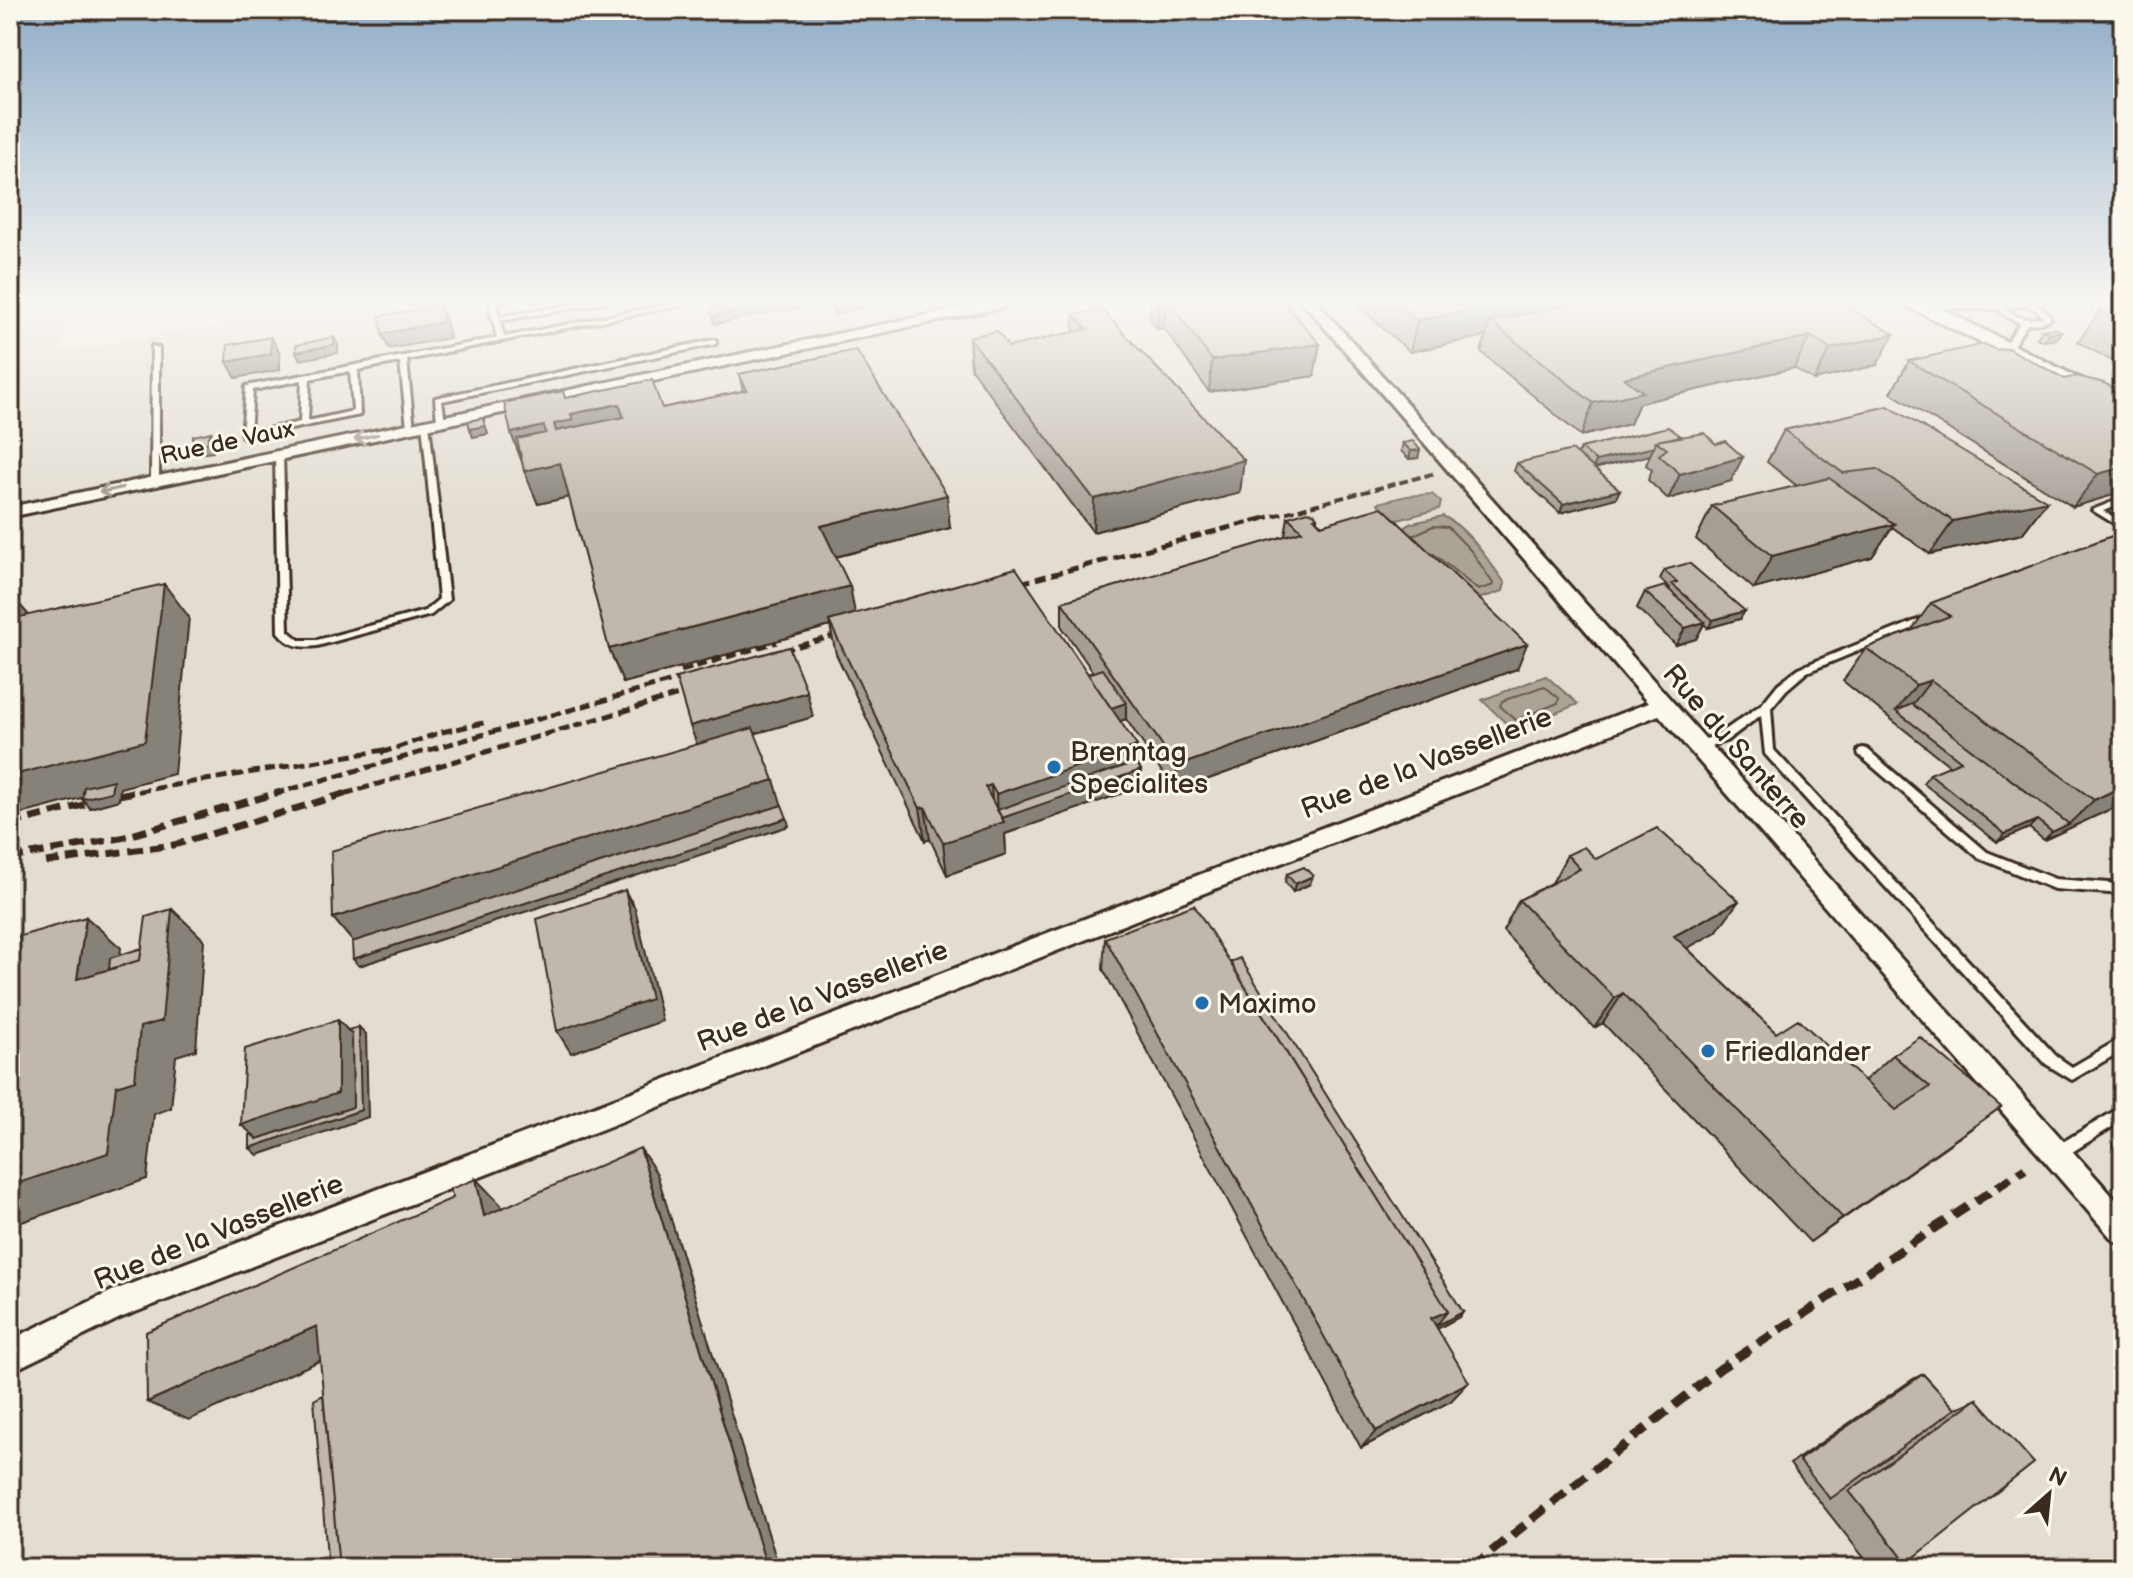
<svg xmlns="http://www.w3.org/2000/svg" width="2133" height="1578" viewBox="0 0 2133 1578" font-family="'Balsamiq Sans',sans-serif">
  <rect width="100%" height="100%" fill="#f0ebe0"/>
  <filter id="ink" filterUnits="userSpaceOnUse"><feTurbulence type="fractalNoise" baseFrequency=".0125" numOctaves="2"/><feDisplacementMap in="SourceGraphic" scale="16" xChannelSelector="R" yChannelSelector="G"/><feConvolveMatrix kernelMatrix="1 2 1 2 8 2 1 2 1" color-interpolation-filters="sRGB"/></filter>
  <g filter="url(#ink)">
    <path fill="#e2dcd1" d="M10,300h60l-9,52 301,-52h1761v1268h-2113z"/>
    <path fill="#aca397" stroke="#7f7367" stroke-width="2" d="M1432,494l9,8 -2,7 -41,11 -16,-9 -4,-8 29,-7z
      M1443,516c26,13 45,44 62,67l-2,8 -25,8 -75,-69 6,-6z
      M1546,676l32,28 -65,26 -31,-30z"/>
    <g fill="none" stroke-linecap="round" stroke-linejoin="round">
      <path stroke="#685a4e" stroke-width="2" d="M1414,535l19,-9 15,1 24,25 22,33 -16,5 -44,-36
        M1544,686l15,12 -1,5 -42,17 -16,-14 2,-5z"/>
      <defs>
        <path id="service" d="M493,300h15l-12,3 3,14 97,-17h14l-3,2 -107,19 4,16 186,-37h6l1,2 -290,58 7,69 -7,-2 -7,-65 -42,8 2,45 -114,23 -4,-2 4,-50 251,-48 -8,-36zM350,371l3,40 -45,10 2,-42zM302,380l-2,42 -50,11 3,-43z
          M2022,302c13,1 21,4 29,16l-10,5 -14,1 -17,26h-3l-4,-2 17,-25 -13,-6 -9,-8 -72,-1 -3,-2 3,-2 64,1zM2022,306l12,2 9,9c-15,5 -28,1 -39,-9z
          M713,340h3v4l-274,57 3,20 -4,2 -4,-2 -2,-23z
          M152,346l7,2v133l-4,3 -4,-3z
          M422,422l7,2 20,176 -18,15 -114,31c-17,2 -28,0 -39,-14l-3,-177 4,-2 4,2 5,176 11,9h18l108,-29 14,-12z
          M2123,498v6l-20,7 20,11v7l-31,-19z
          M1930,615l3,1 2,2 -2,2 -126,52 -21,18 -15,18 3,42 282,306 16,11 51,-30v13l-51,30 -26,-16 -281,-310 -4,-39 -35,26 -29,9 -5,-4 1,-3 25,-8 44,-31 16,-20 21,-16z
          M1863,748l4,1 120,103 68,27 68,5v10l-69,-5 -75,-31 -120,-103 -1,-3 1,-3z
          M2123,1106v14l-62,39 -5,2 -5,-2 -2,-5 2,-5z"/>
        <path id="minor" d="M999,300h26l-7,4 -1008,213v-10z
          M1301,300h14l808,908v37l-10,-5 -454,-525 -1539,603 -110,54v-32l102,-49 1536,-588z"/>
        <path id="secondary" d="M1901,300h23l199,100v14l-220,-110z"/>
      </defs>
      <use href="#service" stroke="#3b2a1e" stroke-width="6"/>
      <use href="#minor" stroke="#3b2a1e" stroke-width="6"/>
      <use href="#secondary" stroke="#3b2a1e" stroke-width="6"/>
      <path stroke="#3b2a1e" stroke-width="4" stroke-dasharray="4 4" stroke-linecap="butt" d="M2076,300l16,9 14,2"/>
      <use href="#service" fill="#fbf7ec" fill-rule="evenodd"/>
      <use href="#minor" fill="#fbf7ec" fill-rule="evenodd"/>
      <use href="#secondary" fill="#fbf7ec" fill-rule="evenodd"/>
      <path stroke="#3b2a1e" stroke-width="4" stroke-dasharray="9 4" stroke-linecap="butt" d="M1261,519l175,-46"/>
      <path stroke="#3b2a1e" stroke-width="5" stroke-dasharray="11 5" stroke-linecap="butt" d="M1005,587l264,-70
        M767,655l88,-25
        M681,671l96,-29
        M381,753l61,-21 46,-10
        M122,794l268,-45
        M274,794l423,-120
        M344,794l358,-106"/>
      <path stroke="#3b2a1e" stroke-width="7" stroke-dasharray="14 7" stroke-linecap="butt" d="M119,795l15,-3
        M10,824l81,-21
        M10,858l111,-20 160,-46
        M46,862l128,-17 177,-53"/>
      <path stroke="#3b2a1e" stroke-width="9" stroke-dasharray="17 9" stroke-linecap="butt" d="M1471,1568l250,-200 304,-199"/>
    </g>
    <path fill="#a59e95" stroke="#3b2a1e" stroke-width="2" d="M826,300h70l-61,14z
      M1150,300h18l146,76 -105,16 -45,-64 -7,1 -8,-11z
      M1361,300h206l-2,5 270,-5 42,65 -63,15 -20,-12 -155,35 -9,21 -49,12 -100,-84 5,-16 -76,16 -50,-44z
      M2122,300h1v67l-45,-25 22,-31 16,-3z
      M1074,315l166,178 -147,39 -122,-163 -2,-32 40,10 65,-15z
      M2042,330l19,1 -5,8 -13,2 -6,-3z
      M1996,350l127,142 -50,15 -182,-114 18,-32z
      M739,374l211,154 -114,29 19,57 233,60 5,-2 -31,-45v-25l223,-66 3,-19h29v4l200,148 -342,122 -49,-72 -6,2 15,41 6,8 -1,17 -135,47 1,20 -59,21 -17,-36 -5,2 -89,-187 -6,-28 -207,57 -54,-186 -31,7 -27,-71 55,-35 96,10 81,-17z
      M1668,427l63,54 -63,18 -20,-19 4,-10 -6,-5 4,-10 -56,14 22,29 -56,15 -46,-42 3,-8 61,-8 3,-7z
      M1784,430l263,71 -25,33 -92,20 -38,-27 -20,30 -118,32 -58,-50 16,-33 85,-20 -30,-24z
      M1403,443l15,15 -9,1 -8,-8z
      M2123,532v280l-8,-5 -71,33 -15,-12 -32,14 -74,-59 7,-9 20,-8 -107,-85 23,-33 45,-17 20,-28z
      M1664,570l76,49 -32,9 -4,-4 -8,15 -20,6 -39,-37 8,-16 24,-2 1,-2 -10,-9z
      M1567,855l29,4 120,73 -29,16 89,85 88,48 29,-26 108,52 -191,135 -207,-219 -9,5 -91,-97 16,-31 33,-17z
      M1287,874l23,10 -17,8 -8,-10z
      M1105,938l125,24 233,350 -4,5 -22,12 14,72 -90,47 -258,-479z
      M1923,1374l32,35 22,-10 -70,164 -19,5h-16l-82,-104 123,-85z"/>
    <path fill="#868179" stroke="#3b2a1e" stroke-width="2" d="M757,300h56l1,6 -54,8 -45,10 -2,-8 45,-9z
      M833,300h63l-61,14z
      M1159,300h7l-2,28 -7,1z
      M1518,300h49l-7,20 -70,1 -4,15 -76,16 7,-31z
      M440,306l6,15 4,17 -61,11 -7,-15z
      M10,318l11,16 -11,58z
      M2061,331l-5,8 -13,2 6,-8z
      M1894,334l-17,31 -63,15 16,-31z
      M1810,336l-16,32 -155,35 -9,21 -49,12 12,-33 31,-25z
      M271,337l9,16v17l-44,8 -9,-16z
      M334,337l4,8v8l-38,7 -4,-8z
      M1320,344l-6,32 -105,16 3,-32z
      M619,404l11,32 -62,28 -14,-40 17,-10z
      M483,418l5,16 -15,3 -3,-8z
      M544,426l13,33 -33,7 -13,-33z
      M211,432l5,9 -3,11 -15,2 -5,-8z
      M1654,447l-4,8 -57,14 3,-8z
      M1420,450l-2,8 -9,1 2,-8z
      M1743,457l-12,24 -63,18 12,-25z
      M1244,460l-4,33 -147,39 1,-33z
      M560,463l13,33 -35,8 -14,-33z
      M2123,467v25l-50,15 25,-33z
      M1620,490l-4,8 -56,15 3,-9z
      M947,495l3,33 -123,31 -6,-33z
      M2047,501l-25,33 -92,20 23,-33z
      M1894,524l-22,33 -118,32 18,-33z
      M164,584l25,33 -15,157 -54,14 -1,12 -29,8 -8,-9 29,-9 -101,27v-41z
      M850,586l6,33 -27,2 1,5 -207,57 -14,-34z
      M19,604l29,33 -32,-19z
      M1745,611l-5,8 -32,9 5,-8z
      M1705,622l-9,17 -20,6 9,-17z
      M1527,644l-10,25 -342,122 2,-25z
      M1931,680l-25,33 -10,-2 20,-26z
      M807,692l6,25 -114,33 -9,-24z
      M1126,703v16l-25,9v-17z
      M1137,746l-2,26 6,-2 -1,17 -135,47 1,20 -59,21 -4,-32 54,-23 -1,-26z
      M774,780l10,33 -425,136 -26,-31z
      M991,785l2,31 -8,-29z
      M2123,786v13l-8,8 -71,33 8,-8 17,-8 25,-24z
      M925,807l5,32 -5,2 -5,-33z
      M787,818l2,8 -430,140 -6,-7z
      M2037,820l-8,8 -32,14 8,-8z
      M1313,876l-3,8 -17,8 2,-8z
      M625,890l8,16 -2,-6 4,8 27,113 -91,32 -14,-22z
      M1739,901l-23,31 -63,35 21,-31z
      M172,909l32,31 -8,110 -20,6 -5,52 -17,6 -7,65 -137,47v-40l67,-207 9,-62 35,31 -6,50z
      M1623,993l-20,30 -9,5 21,-30z
      M338,1020l21,22v-15l7,7 2,83 -110,38 -8,-7 13,-5 -22,-18z
      M2001,1107l-37,27 -154,108 33,-24z
      M640,1148l17,26 122,394h-12z
      M476,1179l25,26 8,35 -25,-24z
      M1448,1311l15,1 -4,5 -28,15v-14z
      M317,1326l33,21 -161,73 -42,-18z
      M1469,1382l-18,19 -90,47 15,-17z"/>
    <path fill="#c0b8ad" stroke="#3b2a1e" stroke-width="2" fill-rule="evenodd" d="M755,300l4,7 -46,9 -3,-7z
      M1168,300h114l38,44 -108,16z
      M1393,300h125l-101,21z
      M1593,300h242l59,34 -64,15 -20,-13 -186,42 19,14 -50,11 -103,-82z
      M440,306l3,16 -61,12 -2,-18z
      M2123,307v16l-23,-12z
      M1101,309l143,151 -150,39 -125,-162 28,-6 12,16 79,-18 -14,-14z
      M2055,328l6,3 -12,2 -7,-3z
      M271,337v17l-44,8 1,-17z
      M334,337v8l-38,7v-7z
      M1984,344l12,6 12,-2 57,31 12,-3 27,7 19,10v74l-25,7 -189,-113z
      M856,350l91,145 -126,31 29,60 -241,63 -49,-186 -36,8 -7,-32 29,-6 -2,-7 -33,7 -7,-30 59,-12 2,7 87,-18 10,28 85,-18 -8,-16zM619,404l5,13 -68,14 -2,-7 19,-4 -2,-6z
      M1888,406l159,95 -94,20 -76,-52 -34,4 -59,-43z
      M483,418l2,8 -15,3 -2,-8z
      M1668,427l13,9 -25,5 -2,6 -58,14 -15,-13z
      M211,432l-4,11 -14,3v-10z
      M1704,433l12,11 9,-3 18,16 -63,17 -21,-19 8,-6 -11,-8z
      M1413,441l7,9 -9,1 -8,-8z
      M1572,450l48,40 -57,14 -46,-41z
      M1829,478l65,46 -122,32 -60,-50z
      M1382,507l145,137 -350,122 -115,-164 240,-71 -14,-14 20,-6 6,2 3,4 -3,1 7,7z
      M2123,532v254l-29,14 -163,-120 -15,5 -50,-37 84,-32 -19,-13z
      M1689,563l56,48 -32,9 -41,-36 5,-2 -13,-12z
      M1016,568l121,178 -141,48 -5,-9 -6,2 19,35 -61,21 -18,-36 -5,1 -91,-187z
      M164,584l-19,157 -135,35v-170l9,-2 -3,14z
      M1665,586l40,36 -20,6 -40,-36z
      M789,647l18,45 -117,34 -14,-48z
      M1103,669l23,34 -15,5 -23,-34z
      M1912,704l157,120 -17,8 -15,-12 -32,14 -75,-60 31,-13 -65,-50z
      M753,728l21,52 -441,138 -2,-67z
      M1136,762l5,8 -139,48 -5,-8z
      M113,780l-2,12 -29,7 2,-12z
      M782,805l5,13 -434,141 -1,-17z
      M1657,828l82,73 -65,35 102,97 22,-14 98,91 34,-23 -37,-32 27,-18 81,70 -158,111 -220,-225 -8,5 -96,-98 61,-31 -13,-14 17,-8 12,12z
      M1304,867l9,9 -18,8 -8,-10z
      M625,890l26,109 -94,32 -20,-112z
      M1194,905l254,406 -17,7 38,64 -93,49 -271,-493z
      M172,909l-10,112 -22,6 -5,53 -19,6 -8,67 -98,33v-247l76,-22 -9,62 63,-19 6,-43z
      M142,948l-2,12 -31,10 1,-12z
      M1240,958l223,354 -27,14 12,-15 -218,-349z
      M338,1020v73l-97,32 4,-76z
      M359,1027l2,83 -111,38v-15l7,6 96,-32 -1,-73 -4,-4z
      M640,1148l127,420h-428l-22,-242 -170,76 -1,-70 307,-134 -3,-9 26,-10 8,37z
      M1923,1374l32,35 -125,90 -31,-39z
      M323,1395l16,173h-11l-14,-168z
      M1977,1399l57,64 -127,100 -58,-72z"/>
    <defs><path id="oneway-shaft" d="M-6 0H5M1.5-3L5.5 0L1.5 3" fill="none" stroke-width="1.6" stroke-linecap="round" stroke-linejoin="round" transform="scale(2)"/></defs>
    <g stroke="#9b9085">
      <use href="#oneway-shaft" transform="translate(366 437) rotate(168)"/>
      <use href="#oneway-shaft" transform="translate(111 490) rotate(168)"/>
    </g>
  </g>
  <linearGradient id="sky" x2="0" y2="1"><stop stop-color="#90adc8"/><stop offset="0.58" stop-color="#f8f6f1"/><stop offset="1" stop-color="#f8f6f1" stop-opacity="0"/></linearGradient>
  <rect width="2133" height="521" fill="url(#sky)"/>
  <g fill="#1f6fb2" stroke="#fbf7ec" stroke-width="3">
    <circle cx="1054" cy="767" r="8"/>
    <circle cx="1202" cy="1003" r="8"/>
    <circle cx="1708" cy="1051" r="8"/>
  </g>
  <g text-anchor="middle" stroke-width="6" stroke-linejoin="round" paint-order="stroke">
    <g font-size="24" fill="#3b2a1e" stroke="#fbf7ec">
      <text transform="translate(227 442) rotate(-12)" y="8">Rue de Vaux</text>
    </g>
    <g font-size="28" fill="#3b2a1e" stroke="#fbf7ec">
      <text transform="translate(1737 746) rotate(49)" y="10">Rue du Santerre</text>
      <text transform="translate(1426 762) rotate(-21)" y="10">Rue de la Vassellerie</text>
      <text transform="translate(822 995) rotate(-21)" y="10">Rue de la Vassellerie</text>
      <text transform="translate(218 1231) rotate(-22)" y="10">Rue de la Vassellerie</text>
    </g>
    <g font-size="28" fill="#3b2a1e" stroke="#fbf7ec" text-anchor="start">
      <text x="1070" y="761">Brenntag<tspan x="1070" dy="32">Specialites</tspan></text>
      <text x="1218" y="1013">Maximo</text>
      <text x="1724" y="1061">Friedlander</text>
    </g>
  </g>
  <rect width="2133" height="1578" fill="none" stroke="#fbf7ec" stroke-width="40"/>
  <rect x="20" y="20" width="2093" height="1538" fill="none" stroke="#3b2a1e" stroke-width="3" filter="url(#ink)"/>
  <g transform="translate(2049 1494) rotate(27)" stroke="#fbf7ec" stroke-width="6" paint-order="stroke">
  <path d="M0-6L14 30L0 20L-14 30Z" fill="#3b2a1e"/>
  <text y="-12" font-size="22" font-weight="bold" text-anchor="middle" fill="#3b2a1e">N</text>
  </g>
</svg>
